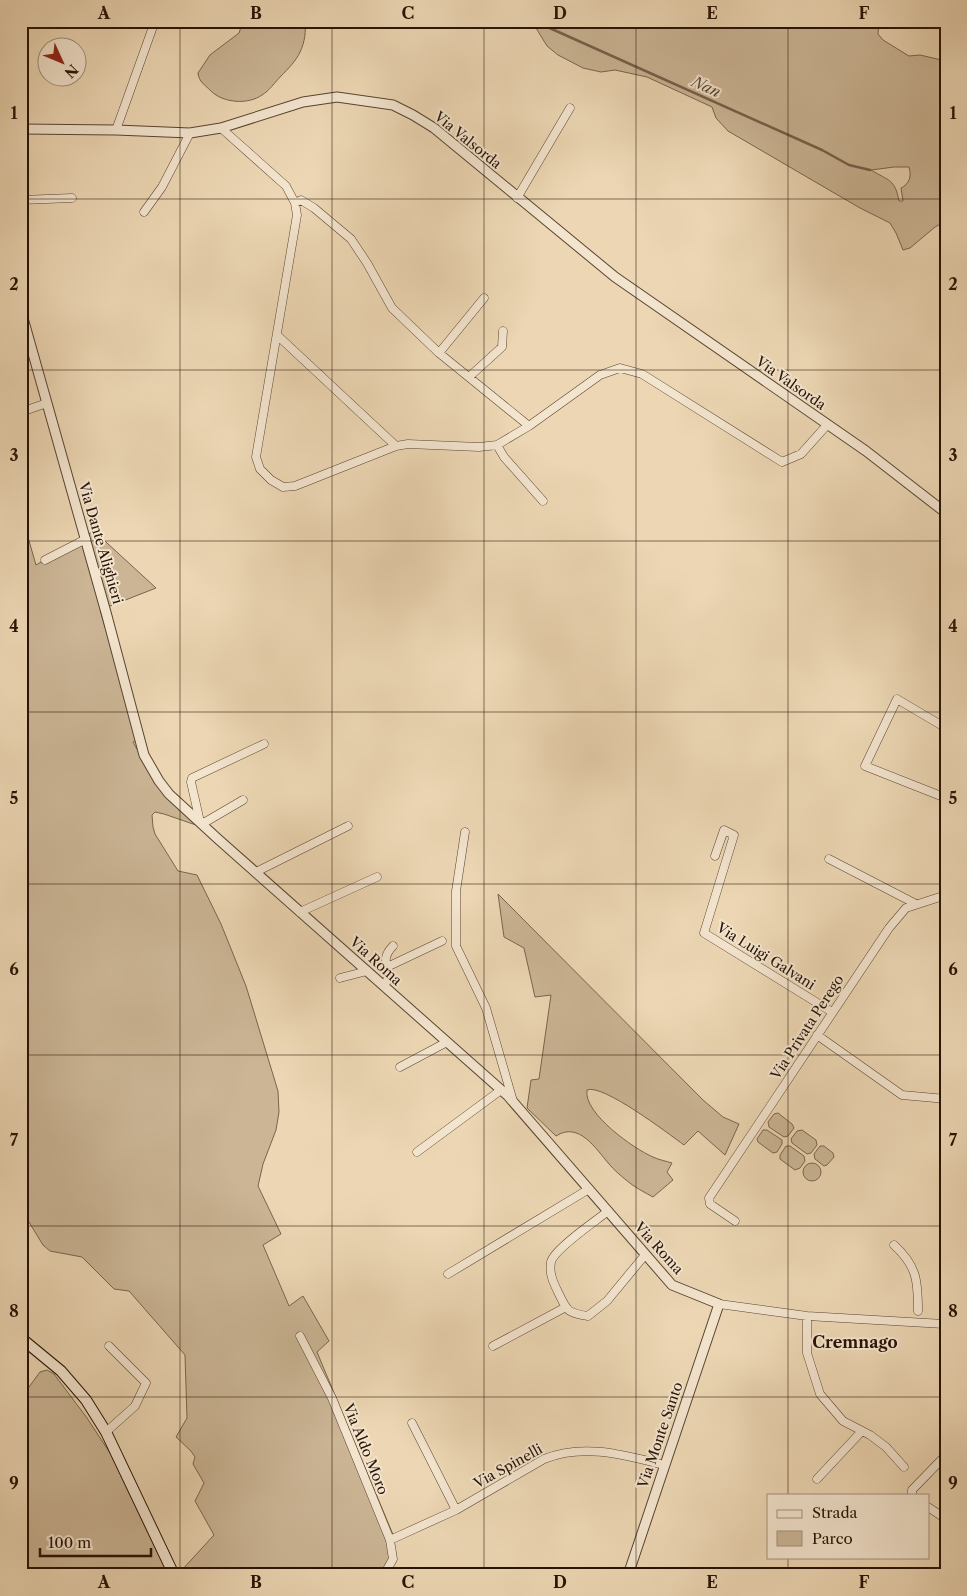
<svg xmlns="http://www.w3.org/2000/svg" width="967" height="1596" viewBox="0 0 967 1596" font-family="'Libre Caslon Text',serif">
  <rect width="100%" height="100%" fill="#ecd6b3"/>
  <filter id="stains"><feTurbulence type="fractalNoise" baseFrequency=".004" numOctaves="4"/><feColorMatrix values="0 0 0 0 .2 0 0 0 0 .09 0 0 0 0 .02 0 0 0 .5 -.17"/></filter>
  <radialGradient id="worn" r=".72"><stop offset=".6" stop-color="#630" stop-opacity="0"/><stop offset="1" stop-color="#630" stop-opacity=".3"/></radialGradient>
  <path fill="#cbb595" stroke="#79644d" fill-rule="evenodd" d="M243,21h62c1,10 0,21 -5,31 -4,9 -12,17 -19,24 -6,6 -12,15 -19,19 -14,10 -39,8 -51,-4 -6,-6 -12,-9 -13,-18l12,-18 29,-22z
    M526,21h353l-1,13 5,6 26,16 11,-1 26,6v160l-11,6 -25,21 -7,2 -7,-17 -6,-10 -30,-15 -132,-77 -12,-13 -4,-11 -65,-30 -32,-7 -14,2 -18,-4 -25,-13 -11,-9 -11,-18zM894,167h15c3,10 0,17 -8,21l2,13h-4c-4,-22 -10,-20 -28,-31z
    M25,527l11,38 58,-34 62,57 -56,22 39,131 -6,1 19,34 14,21 30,28 -32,-11 -9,-2 -3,3 1,12 2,7 23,37 19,4 24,49 25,62 32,105 1,21 -3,18 -13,34 -5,22 23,48 -18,11 26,61 14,-10 26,45 -12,11 77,185 -6,38h-367v-177l19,-26 7,-2 7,4 33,44 25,38 65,115h4l33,-36 -19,-34 9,-18 -11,-19 2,-7 -4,-6 -15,-14 11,-19 -2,-63 -56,-64 -15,-2 -32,-32 -32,-6 -7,-6 -22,-36v-681z
    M498,894l205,206 20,17 16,7 -14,31 -27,-24 -14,14c-15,-11 -82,-62 -97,-55 -4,23 47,59 66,67 6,3 13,4 19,6l-5,9 6,8 -20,17c-9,-5 -19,-10 -27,-17 -6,-5 -12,-10 -17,-16 -13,-15 -30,-43 -53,-28l-29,-28 4,-28 8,-1 12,-84 -16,2 -11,-49 -20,-11z
    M778,1113l14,11 2,4 -6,8 -4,1 -15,-10 -1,-5 6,-8z
    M763,1130h4l15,10v4l-5,8 -4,1 -15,-11 -1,-3z
    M802,1130l14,10 1,5 -6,8 -4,1 -15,-11 -1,-4 6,-8z
    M786,1146h4l14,10 1,5 -5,7 -5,2 -15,-11v-4z
    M820,1146h4l9,7 1,4 -7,8 -3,1 -9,-7 -1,-5z
    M803 1172a9 9 0 1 1 18 0a9 9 0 1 1-18 0Z"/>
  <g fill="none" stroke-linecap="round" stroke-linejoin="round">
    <path stroke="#75604a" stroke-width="2.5" d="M534,21l288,129 27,15 21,5"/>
    <defs>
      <path id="minor" d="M221,128l65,58 9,17 6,-3 13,8 37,31 16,24 25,45 47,45 90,73
        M116,130l39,-109
        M517,198l53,-90
        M21,200l51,-2
        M295,203l2,12 -41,242 4,12 11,11 12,7 12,-1 101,-40 12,-2 71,3 18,-2 32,-19 71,-51 20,-7 22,6 140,88 19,-8 26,-29
        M144,212l18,-25 28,-54
        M277,335l119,111
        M439,353l45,-55
        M469,377l33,-30 1,-16
        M21,412l26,-9
        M497,445l7,12 39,44
        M45,560l41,-21
        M946,728l-49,-29 -32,67 81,32
        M200,822l-9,-40 1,-4 72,-34
        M202,824l41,-24
        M465,832l-9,59v55l30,62 27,93
        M715,856l9,-26 10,5 -30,98 128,79
        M829,859l87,45
        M256,872l92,-46
        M300,912l77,-35
        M387,967l55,-26
        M340,978l27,-7
        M384,986l5,-9c-3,-13 -7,-20 4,-31
        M817,1035l85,60 44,4
        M400,1067l47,-25
        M417,1152l84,-62
        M608,1211c-12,10 -54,38 -57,51 -2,11 2,20 7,30 9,19 9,21 30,24l19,-15 38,-46
        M735,1221l-25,-17 -1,-6 180,-270 17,-20 40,-13
        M894,1245c23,21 24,36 24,66
        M448,1274l141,-85
        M719,1304l88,12 137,8
        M807,1316v37l13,41 23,27 27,14 16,12 18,20
        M944,1324l2,-10
        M300,1336l32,62 58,142 3,19 -9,16
        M493,1346l73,-39
        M412,1423l44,87
        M106,1432l29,-26 11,-23 -37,-37
        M817,1479l45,-48
        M912,1495v-5l34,-35
        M928,1507l18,12
        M390,1540l66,-30 88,-51c40,-16 80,-4 120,6
        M822,1574v1
        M940,1575l6,-4"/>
      <path id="tertiary" d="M21,129l95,1 74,3 31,-5 82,-26 34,-5 56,8 20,10 21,13 181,149 251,174 80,62
        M21,311l86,305 37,139 15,26 10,13 49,45 290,257 164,189 47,19 -91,271"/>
      <path id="secondary" d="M21,1338l40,33 25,29 20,32 68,143"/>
    </defs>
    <use href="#minor" stroke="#584430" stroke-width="9"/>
    <use href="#tertiary" stroke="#584430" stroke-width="11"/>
    <use href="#secondary" stroke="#271305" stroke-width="12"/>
    <use href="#minor" stroke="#f3e4ce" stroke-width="8"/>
    <use href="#tertiary" stroke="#f3e4ce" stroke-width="9"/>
    <use href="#secondary" stroke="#f3e4ce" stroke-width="10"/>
  </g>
  <path fill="none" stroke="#271305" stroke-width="1" stroke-opacity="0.55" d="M180,21v1554M332,21v1554M484,21v1554M636,21v1554M788,21v1474M21,199h925M21,370h925M21,541h925M21,712h925M21,884h925M21,1055h925M21,1226h925M21,1397h925M788,1557v18"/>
  <g text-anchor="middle" stroke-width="4" stroke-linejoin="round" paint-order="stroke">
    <g font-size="14" fill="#271305" stroke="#f3e4ce">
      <text transform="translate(468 140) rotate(39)" y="5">Via Valsorda</text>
      <text transform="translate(791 383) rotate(35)" y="5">Via Valsorda</text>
      <text transform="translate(101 543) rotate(74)" y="5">Via Dante Alighieri</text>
      <text transform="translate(766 956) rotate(32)" y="5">Via Luigi Galvani</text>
      <text transform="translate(376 961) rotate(42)" y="5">Via Roma</text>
      <text transform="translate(807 1027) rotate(-57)" y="5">Via Privata Perego</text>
      <text transform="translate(659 1248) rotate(48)" y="5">Via Roma</text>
      <text transform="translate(660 1435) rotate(-71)" y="5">Via Monte Santo</text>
      <text transform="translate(366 1449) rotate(68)" y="5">Via Aldo Moro</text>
      <text transform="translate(508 1466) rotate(-29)" y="5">Via Spinelli</text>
    </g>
    <g font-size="15" font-style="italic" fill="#5b4733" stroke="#f3e4ce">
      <text transform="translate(706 87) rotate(24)" y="5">Nan</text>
    </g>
    <g font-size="16" font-weight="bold" fill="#271305" stroke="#f3e4ce">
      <text x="855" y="1348">Cremnago</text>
    </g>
  </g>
  <rect width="967" height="1596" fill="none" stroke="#ecd6b3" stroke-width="55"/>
  <rect x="767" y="1494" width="162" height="65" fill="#f3e4ce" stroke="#a1907e"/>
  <rect x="777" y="1510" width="25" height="8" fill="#f3e4ce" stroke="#a1907e"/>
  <text x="812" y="1518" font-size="15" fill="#271305">Strada</text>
  <rect x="777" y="1531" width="25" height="15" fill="#cbb595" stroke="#a1907e"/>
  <text x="812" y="1544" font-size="15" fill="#271305">Parco</text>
  <g transform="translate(62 62) rotate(134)"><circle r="24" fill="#f3e4ce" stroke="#a1907e"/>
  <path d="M0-4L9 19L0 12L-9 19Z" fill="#8f2418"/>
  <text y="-8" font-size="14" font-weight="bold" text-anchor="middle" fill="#271305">N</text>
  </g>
  <path d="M40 1548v8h111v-8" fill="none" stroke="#271305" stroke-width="2.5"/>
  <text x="48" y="1548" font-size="15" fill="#271305" stroke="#f3e4ce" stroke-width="4" paint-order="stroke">100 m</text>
  <rect x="28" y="28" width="912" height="1540" fill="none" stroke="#271305" stroke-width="2"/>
  <g font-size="16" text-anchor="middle" font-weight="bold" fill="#271305">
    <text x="104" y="19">A</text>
    <text x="256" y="19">B</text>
    <text x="408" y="19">C</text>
    <text x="560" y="19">D</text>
    <text x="712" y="19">E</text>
    <text x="864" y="19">F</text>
    <text x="14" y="119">1</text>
    <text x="953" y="119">1</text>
    <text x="14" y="290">2</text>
    <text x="953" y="290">2</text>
    <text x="14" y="461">3</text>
    <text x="953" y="461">3</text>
    <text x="14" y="632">4</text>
    <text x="953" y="632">4</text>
    <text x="14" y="804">5</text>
    <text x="953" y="804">5</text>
    <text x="14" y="975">6</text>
    <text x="953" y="975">6</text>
    <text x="14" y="1146">7</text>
    <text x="953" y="1146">7</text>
    <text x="14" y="1317">8</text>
    <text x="953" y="1317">8</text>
    <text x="14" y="1489">9</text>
    <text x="953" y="1489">9</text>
    <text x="104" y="1588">A</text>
    <text x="256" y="1588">B</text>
    <text x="408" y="1588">C</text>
    <text x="560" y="1588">D</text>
    <text x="712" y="1588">E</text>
    <text x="864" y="1588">F</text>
  </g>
  <rect width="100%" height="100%" filter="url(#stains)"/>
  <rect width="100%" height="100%" fill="url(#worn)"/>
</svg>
